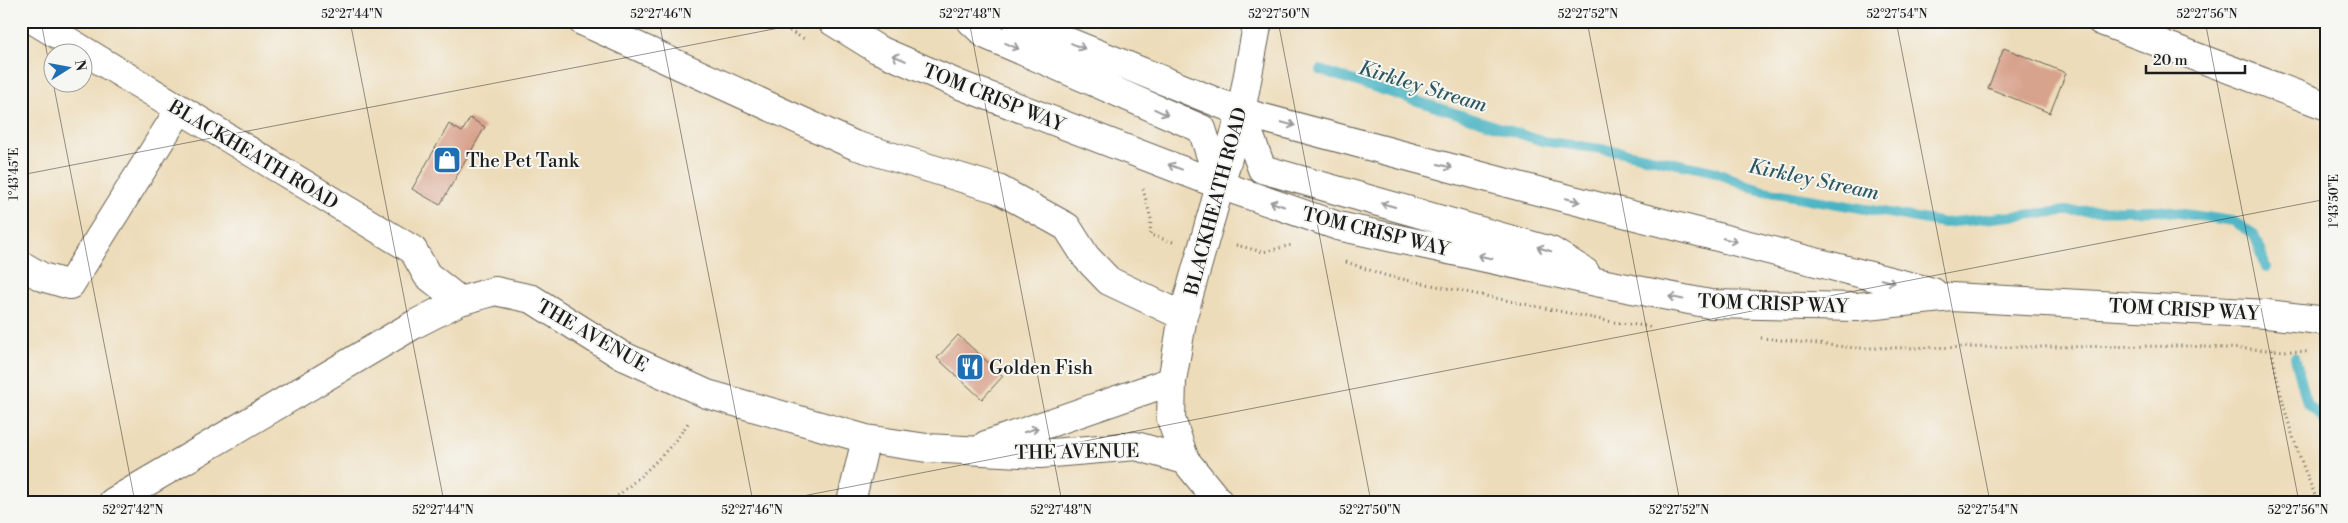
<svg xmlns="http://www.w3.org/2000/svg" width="2348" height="523" viewBox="0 0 2348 523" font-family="'Libre Bodoni',serif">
  <rect width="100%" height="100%" fill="#f6f6f2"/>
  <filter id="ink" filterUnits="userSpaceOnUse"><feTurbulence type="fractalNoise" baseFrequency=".02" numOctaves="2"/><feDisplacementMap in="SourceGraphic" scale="10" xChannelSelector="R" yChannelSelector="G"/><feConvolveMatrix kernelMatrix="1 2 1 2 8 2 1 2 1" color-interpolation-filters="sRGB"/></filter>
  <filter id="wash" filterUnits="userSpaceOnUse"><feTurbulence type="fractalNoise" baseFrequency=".0096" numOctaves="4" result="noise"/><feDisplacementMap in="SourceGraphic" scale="20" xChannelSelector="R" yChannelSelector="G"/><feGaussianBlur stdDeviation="1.12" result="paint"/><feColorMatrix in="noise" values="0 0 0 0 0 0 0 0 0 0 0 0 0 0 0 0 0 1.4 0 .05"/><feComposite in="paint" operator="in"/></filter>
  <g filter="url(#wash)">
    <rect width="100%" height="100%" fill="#eddcb9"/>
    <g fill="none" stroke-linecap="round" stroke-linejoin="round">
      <path stroke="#46b3c3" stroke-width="10" d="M1199,21l4,2
        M1320,70l222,71 75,10 95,20 47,19 185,33 120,-12 94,-1 75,11 21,13 12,33
        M2295,357l12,46 20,19"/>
    </g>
    <g id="blocks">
      <path fill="#d8a38d" d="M2004,48l62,25 -16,40 -62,-25z
        M470,118l15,9 -45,78 -28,-16 37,-65 13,8z
        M958,335l45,41 -21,23 -45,-41z"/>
    </g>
  </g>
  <g filter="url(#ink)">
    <use href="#blocks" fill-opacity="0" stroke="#655f53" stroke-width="1"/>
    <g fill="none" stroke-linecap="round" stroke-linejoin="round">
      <defs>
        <path id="minor" d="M35,21l378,229 14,25 33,26
          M582,21l272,124 144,44 69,38 19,30 23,24 74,35
          M2101,21l226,85
          M21,265l21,12 28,8 110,-176
          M986,445l186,-64
          M113,502l302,-178 45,-23 35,-10 37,8 89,56 86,39 159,45 61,9 113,6 96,-8 49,14
          M851,502l15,-63
          M1219,502l-34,-42 -14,-41 1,-38 11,-65 58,-204 17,-91"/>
        <path id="highway" d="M832,21l45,28 83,36 260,100 118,41 263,57 109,21 147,3 94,-10 316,17 60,7
          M971,21l15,14 216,94 18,56
          M1017,21l224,91 285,76 407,104
          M1241,112l21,57 289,82 34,21"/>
      </defs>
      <use href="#minor" stroke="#655f53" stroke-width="30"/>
      <use href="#highway" stroke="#655f53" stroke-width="30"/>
      <path stroke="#655f53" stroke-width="3" stroke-dasharray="1 4" stroke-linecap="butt" d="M772,21l34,19
        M1143,189l8,30 -1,16 23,7
        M1236,245l27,7 29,-7
        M1346,262l41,14 226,46 40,5
        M1761,338l95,10 331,-2 122,6
        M2272,350c8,51 25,105 46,152
        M610,502c29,-24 60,-50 80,-82"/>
      <use href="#minor" stroke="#fff" stroke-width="28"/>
      <use href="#highway" stroke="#fff" stroke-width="28"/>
    </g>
    <defs><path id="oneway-shaft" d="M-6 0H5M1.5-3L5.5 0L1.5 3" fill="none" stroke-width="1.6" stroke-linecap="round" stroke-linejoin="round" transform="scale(1.25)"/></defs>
    <g stroke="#999">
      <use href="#oneway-shaft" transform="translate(1012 46) rotate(24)"/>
      <use href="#oneway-shaft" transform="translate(1078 46) rotate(22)"/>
      <use href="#oneway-shaft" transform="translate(899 58) rotate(-157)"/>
      <use href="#oneway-shaft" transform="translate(1161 112) rotate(24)"/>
      <use href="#oneway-shaft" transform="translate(1288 124) rotate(15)"/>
      <use href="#oneway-shaft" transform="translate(1445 166) rotate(15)"/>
      <use href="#oneway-shaft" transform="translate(1175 167) rotate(-159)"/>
      <use href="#oneway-shaft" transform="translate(1573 200) rotate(14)"/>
      <use href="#oneway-shaft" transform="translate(1277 204) rotate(-161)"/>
      <use href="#oneway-shaft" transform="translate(1388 205) rotate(-164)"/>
      <use href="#oneway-shaft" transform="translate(1730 240) rotate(14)"/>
      <use href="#oneway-shaft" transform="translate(1544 249) rotate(-163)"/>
      <use href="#oneway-shaft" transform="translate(1485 257) rotate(-168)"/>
      <use href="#oneway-shaft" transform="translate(1888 281) rotate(14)"/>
      <use href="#oneway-shaft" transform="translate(1676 298) rotate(-169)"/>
      <use href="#oneway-shaft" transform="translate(1031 430) rotate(-18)"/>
    </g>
  </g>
  <path fill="none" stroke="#1c1c1c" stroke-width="1" stroke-opacity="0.45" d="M41,21l11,59M350,21l94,481M659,21l94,481M969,21l93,481M1278,21l93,481M1587,21l93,481M1896,21l94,481M2205,21l94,481M53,82l82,420M21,175l794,-154M772,502l1555,-303"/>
  <defs>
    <symbol id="shop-square" viewBox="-11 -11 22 22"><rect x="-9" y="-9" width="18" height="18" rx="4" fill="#1f6fb2" stroke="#f6f6f2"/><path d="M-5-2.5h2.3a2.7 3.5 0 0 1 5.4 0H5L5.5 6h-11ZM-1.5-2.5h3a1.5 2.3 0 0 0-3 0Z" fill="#fff"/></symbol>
    <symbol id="restaurant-square" viewBox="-11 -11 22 22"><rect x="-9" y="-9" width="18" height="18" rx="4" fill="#1f6fb2" stroke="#f6f6f2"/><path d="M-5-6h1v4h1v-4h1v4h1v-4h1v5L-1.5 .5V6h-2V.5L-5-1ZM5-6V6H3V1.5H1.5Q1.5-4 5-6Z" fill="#fff"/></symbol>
  </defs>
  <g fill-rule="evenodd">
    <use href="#shop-square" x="431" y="144" width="32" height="32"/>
    <use href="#restaurant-square" x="954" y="351" width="32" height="32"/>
  </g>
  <g text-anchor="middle" stroke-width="4" stroke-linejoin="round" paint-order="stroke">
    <g font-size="19" fill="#1c1c1c" stroke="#f6f6f2">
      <text transform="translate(994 97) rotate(22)" y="7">TOM CRISP WAY</text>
      <text transform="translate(254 154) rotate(31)" y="7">BLACKHEATH ROAD</text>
      <text transform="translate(1215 201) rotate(-75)" y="7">BLACKHEATH ROAD</text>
      <text transform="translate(1376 231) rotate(14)" y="7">TOM CRISP WAY</text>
      <text transform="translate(1773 303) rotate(2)" y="7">TOM CRISP WAY</text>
      <text transform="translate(2184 309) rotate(3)" y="7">TOM CRISP WAY</text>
      <text transform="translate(593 335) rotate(30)" y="7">THE AVENUE</text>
      <text transform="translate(1077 451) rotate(-1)" y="7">THE AVENUE</text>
    </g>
    <g font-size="19" fill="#1c1c1c" stroke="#f6f6f2" text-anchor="start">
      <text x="466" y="167">The Pet Tank</text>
      <text x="989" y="374">Golden Fish</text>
    </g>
    <g font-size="20" font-style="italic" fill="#2d585f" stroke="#f6f6f2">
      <text transform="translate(1423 86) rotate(17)" y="7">Kirkley Stream</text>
      <text transform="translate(1814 179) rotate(12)" y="7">Kirkley Stream</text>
    </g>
  </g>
  <rect width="2348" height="523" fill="none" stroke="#f6f6f2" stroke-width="55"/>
  <g transform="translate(68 68) rotate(79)"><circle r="24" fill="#f6f6f2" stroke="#9f9f9c"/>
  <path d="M0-4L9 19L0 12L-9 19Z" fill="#1f6fb2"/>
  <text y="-8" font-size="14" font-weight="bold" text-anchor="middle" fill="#1c1c1c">N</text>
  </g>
  <path d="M2146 65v8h99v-8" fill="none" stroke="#1c1c1c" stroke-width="2.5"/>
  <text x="2153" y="65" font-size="15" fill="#1c1c1c" stroke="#f6f6f2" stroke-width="4" paint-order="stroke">20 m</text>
  <rect x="28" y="28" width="2292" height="468" fill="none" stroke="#1c1c1c" stroke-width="2"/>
  <g font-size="12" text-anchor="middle" fill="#1c1c1c">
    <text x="352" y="18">52°27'44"N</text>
    <text x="661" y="18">52°27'46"N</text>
    <text x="970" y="18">52°27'48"N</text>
    <text x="1279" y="18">52°27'50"N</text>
    <text x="1588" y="18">52°27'52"N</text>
    <text x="1897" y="18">52°27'54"N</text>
    <text x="2207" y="18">52°27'56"N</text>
    <text transform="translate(14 174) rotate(-90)" y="4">1°43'45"E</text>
    <text transform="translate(2334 201) rotate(-90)" y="4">1°43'50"E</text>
    <text x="133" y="514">52°27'42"N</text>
    <text x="443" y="514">52°27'44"N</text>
    <text x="752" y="514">52°27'46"N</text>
    <text x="1061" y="514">52°27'48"N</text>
    <text x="1370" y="514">52°27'50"N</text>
    <text x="1679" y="514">52°27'52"N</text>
    <text x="1988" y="514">52°27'54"N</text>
    <text x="2298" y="514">52°27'56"N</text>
  </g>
</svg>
